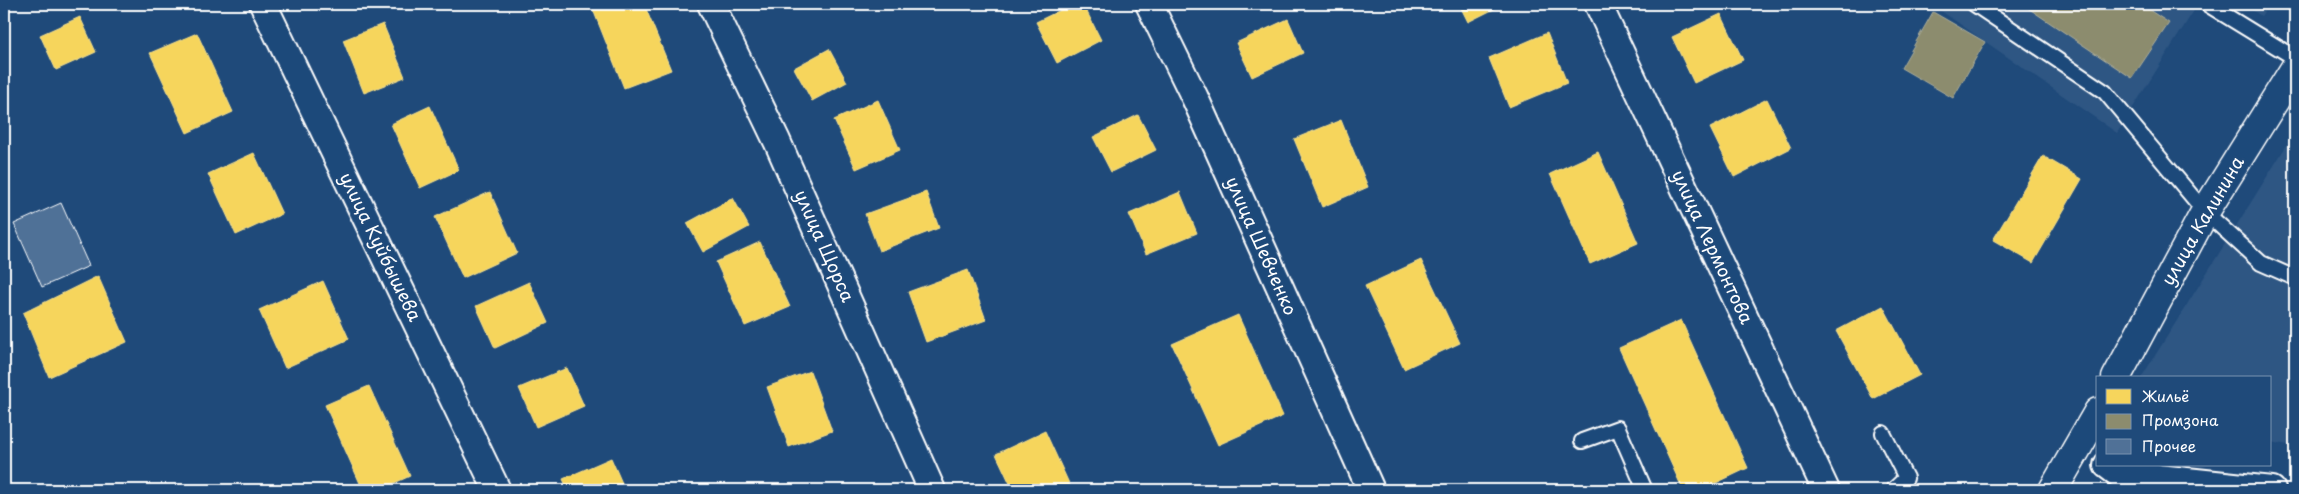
<svg xmlns="http://www.w3.org/2000/svg" width="2299" height="494" viewBox="0 0 2299 494" font-family="'Playpen Sans',sans-serif">
  <rect width="100%" height="100%" fill="#1f4a7a"/>
  <filter id="ink" filterUnits="userSpaceOnUse"><feTurbulence type="fractalNoise" baseFrequency=".02" numOctaves="2"/><feDisplacementMap in="SourceGraphic" scale="10" xChannelSelector="R" yChannelSelector="G"/><feConvolveMatrix kernelMatrix="1 2 1 2 8 2 1 2 1" color-interpolation-filters="sRGB"/></filter>
  <g filter="url(#ink)">
    <path fill="#2e5683" d="M1931,4h267l-81,129z
      M2243,4h26l-8,12z
      M2295,132v314l-25,-4v-64h-129z"/>
    <path fill="#f6d55c" stroke="#f9e28d" d="M599,4h45l27,66 -47,18 -32,-81z
      M1073,4h10l18,36 -44,23 -21,-41z
      M1459,4h38l1,3 -30,15z
      M1721,14l22,46 -49,23 -22,-46z
      M80,17l16,35 -40,18 -16,-35z
      M1288,19l15,34 -51,24 -16,-34z
      M383,24l22,53 -41,16 -21,-53z
      M197,33l36,79 -46,21 -37,-80z
      M1547,33l20,50 -58,24 -20,-49z
      M829,49l18,33 -35,19 -18,-33z
      M1767,99l24,49 -57,29 -24,-49z
      M878,100l22,50 -44,19 -22,-49z
      M430,106l29,64 -39,18 -29,-64z
      M1138,115l18,35 -45,22 -18,-35z
      M1341,120l27,67 -46,20 -28,-68z
      M1598,152l40,91 -48,21 -40,-90z
      M254,153l28,61 -46,21 -28,-61z
      M2043,156l39,23 -49,84 -40,-23z
      M490,192l27,61 -54,25 -28,-61z
      M926,192l13,36 -60,23 -14,-37z
      M1180,192l17,41 -51,21 -17,-40z
      M733,198l16,29 -46,25 -16,-29z
      M760,242l30,65 -45,19 -29,-64z
      M1421,260l39,83 -56,26 -39,-83z
      M968,270l18,50 -60,22 -18,-50z
      M98,276l29,66 -78,35 -26,-64z
      M323,281l26,58 -64,29 -26,-58z
      M529,282l19,41 -53,25 -19,-42z
      M1883,306l37,69 -47,24 -37,-68z
      M1238,315l45,101 -65,29 -46,-101z
      M1681,320l67,148 -47,22h-18l-64,-142z
      M567,368l17,38 -48,21 -17,-39z
      M810,371l22,60 -43,16 -22,-60z
      M369,386l41,90 -31,14h-16l-38,-85z
      M1045,431l27,59h-59l-17,-36z
      M611,458l14,32h-57l-5,-11z"/>
    <path fill="#8c8c6e" stroke="#aeae9a" d="M2022,4h118l29,19 -37,55z
      M1933,12l52,30 -32,56 -52,-30z"/>
    <path fill="#507197" stroke="#fff" d="M61,203l28,63 -47,21 -28,-63z"/>
    <g fill="none" stroke-linecap="round" stroke-linejoin="round">
      <defs>
        <path id="lane" d="M1974,4l131,88 100,120 56,51 34,15
          M2207,4l88,54
          M1883,433l23,45 -13,12
          M1582,441l36,-13 27,62"/>
        <path id="street" d="M263,4l234,486
          M711,4l66,137 155,349
          M1149,4l46,94 176,392
          M1598,4l228,486
          M2107,465l33,25
          M2129,465l29,13 114,12"/>
        <path id="secondary" d="M2116,378l89,-166 90,-144
          M2053,490l45,-78"/>
      </defs>
      <use href="#lane" stroke="#fff" stroke-width="18"/>
      <use href="#street" stroke="#fff" stroke-width="30"/>
      <use href="#secondary" stroke="#fff" stroke-width="31"/>
      <use href="#lane" stroke="#1f4a7a" stroke-width="14"/>
      <use href="#street" stroke="#1f4a7a" stroke-width="26"/>
      <use href="#secondary" stroke="#1f4a7a" stroke-width="28"/>
    </g>
  </g>
  <g text-anchor="middle" stroke-width="5" stroke-linejoin="round" paint-order="stroke">
    <g font-size="18" fill="#fff" stroke="#1f4a7a">
      <text transform="translate(2203 221) rotate(-60)" y="6">улица Калинина</text>
      <text transform="translate(824 246) rotate(66)" y="6">улица Щорса</text>
      <text transform="translate(1261 246) rotate(66)" y="6">улица Шевченко</text>
      <text transform="translate(380 247) rotate(64)" y="6">улица Куйбышева</text>
      <text transform="translate(1712 247) rotate(65)" y="6">улица Лермонтова</text>
    </g>
  </g>
  <rect width="2299" height="494" fill="none" stroke="#1f4a7a" stroke-width="20"/>
  <rect x="10" y="10" width="2279" height="474" fill="none" stroke="#fff" stroke-width="2" filter="url(#ink)"/>
  <rect x="2096" y="376" width="175" height="90" fill="#1f4a7a" stroke="#7992af"/>
  <rect x="2106" y="389" width="25" height="15" fill="#f6d55c" stroke="#7992af"/>
  <text x="2142" y="402" font-size="15" fill="#ffffff">Жильё</text>
  <rect x="2106" y="414" width="25" height="15" fill="#8c8c6e" stroke="#7992af"/>
  <text x="2142" y="426" font-size="15" fill="#ffffff">Промзона</text>
  <rect x="2106" y="439" width="25" height="15" fill="#507197" stroke="#7992af"/>
  <text x="2142" y="452" font-size="15" fill="#ffffff">Прочее</text>
</svg>
